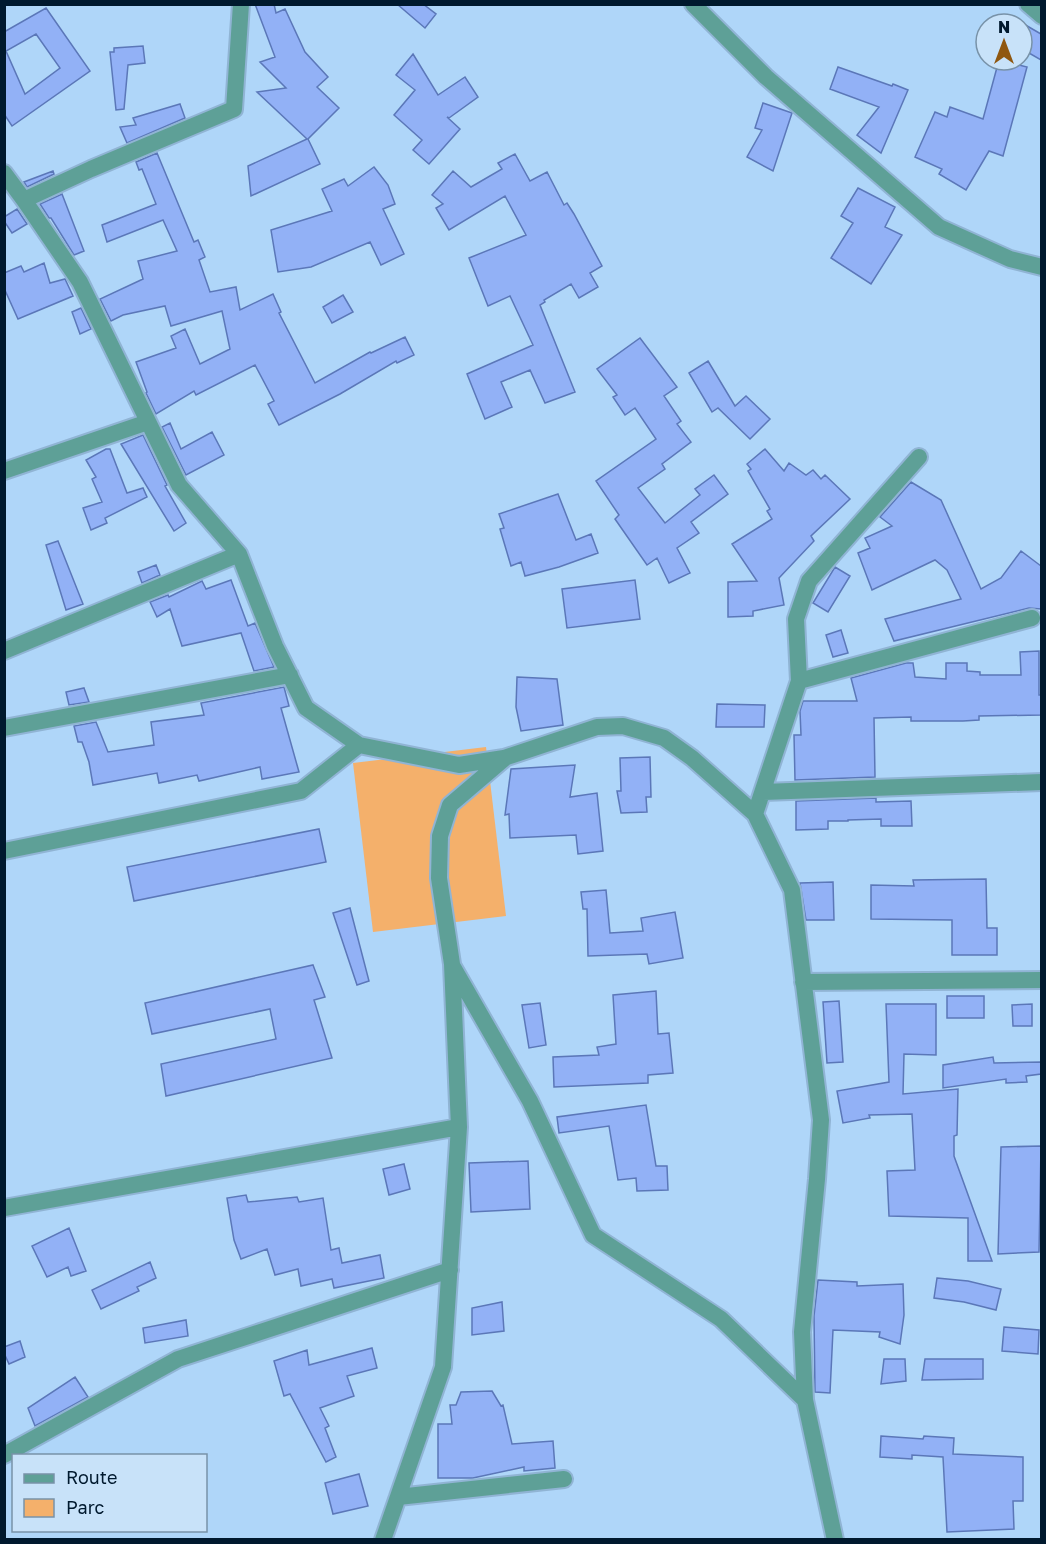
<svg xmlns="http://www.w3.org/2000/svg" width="1046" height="1544" viewBox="0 0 1046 1544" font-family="'Golos Text',sans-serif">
  <rect width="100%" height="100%" fill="#afd6f9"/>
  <path fill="#f4b06b" d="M486,747l20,169 -133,16 -20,-169z"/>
  <path fill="#92b1f6" stroke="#5b77b8" stroke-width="1.5" fill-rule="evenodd" d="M255,4h19l2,9 9,-4 20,43 23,25 -11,10 22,21 -31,31 12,25 -69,32 -3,-30 59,-27 -50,-47 29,-4 -26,-26 15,-5z
    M397,4h26l13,10 -11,14z
    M46,8l44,63 -78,55 -8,-12v-82zM36,34l24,34 -35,26 -19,-43z
    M1022,23l19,11v26l-19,-11z
    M143,46l2,17 -17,2 -4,44 -8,1 -6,-58h4v-4z
    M413,54l25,41 27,-18 13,20 -29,21 -2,-1 13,12 -31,35 -16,-14 9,-10 -28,-25 21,-25 -19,-15z
    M999,60l28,7 -24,89 -14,-5 -23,39 -27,-16 3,-5 -27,-12 20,-45 12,5 3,-10 33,12z
    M838,67l54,19 1,-2 15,6 -27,63 -24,-18 22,-28 -49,-18z
    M763,103l29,10 -19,58 -26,-14 15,-27 -7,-2z
    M180,104l5,14 -58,25 -7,-16 16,-2 -3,-7z
    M157,153l37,89 4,-2 7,17 -6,3 11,32 26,-5 4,23 33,-16 8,18 -2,1 36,70 55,-31 1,1 34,-16 9,18 -17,8 -1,-2 -56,33 -61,31 -11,-21 6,-3 -19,-36 -59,30 -2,-4 -38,23 -10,-21 1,-1 -11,-30 40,-14 -5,-12 14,-7 15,35 30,-15 -8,-38 -51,15 -6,-20 -42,9 -12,6 -11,-22 43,-20 -5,-18 39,-10 -14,-31 -56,22 -5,-17 54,-21 -14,-35 -3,1 -3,-8z
    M515,154l15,27 17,-9 17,33 3,-2 7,11 28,52 -12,7 8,14 -19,11 -8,-14 -27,16 1,2 -5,3 35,87 -30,11 -15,-33 -29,12 11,25 -27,12 -18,-45 66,-29 -23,-49 -22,10 -19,-48 57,-23 -21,-39 -56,34 -13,-22 7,-4 -11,-9 21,-24 18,16 31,-18 -4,-6z
    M374,167l14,18 7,19 -12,5 21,45 -23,11 -11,-23 -59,25 -33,5 -7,-42 61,-19 -10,-22 22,-10 4,7z
    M53,171l1,3 -27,13 -3,-5z
    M858,188l37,19 -10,20 17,8 -31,49 -40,-26 22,-35 -12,-7z
    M62,194l22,57 -10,4 -23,-37h-2l-9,-14z
    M17,209l10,15 -15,9 -8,-12v-4z
    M44,263l6,20 15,-4 8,17 -55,23 -14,-31v-15l17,-7 3,6z
    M343,295l10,17 -21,11 -9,-16z
    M81,308l10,21 -11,5 -8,-22z
    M640,338l37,49 -13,9 17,25 -4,3 14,18 -29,22 3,5 -27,19 27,35 35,-28 -5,-6 19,-14 14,19 -37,28 8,11 -22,15 13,25 -21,10 -12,-25 -10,7 -32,-46 4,-4 -23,-34 60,-42 -21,-31 -10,7 -12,-18 4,-2 -20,-26z
    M708,361l27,45 11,-10 24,23 -20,20 -32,-31 -6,4 -23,-39z
    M170,423l11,26 31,-17 12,23 -38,20 -24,-48z
    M143,435l24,50 -2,1 21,37 -12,8 -53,-87z
    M106,449h4l17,44 16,-5 4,9 -42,21 2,5 -16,7 -8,-22 19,-6 -10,-23 4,-2 -10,-17z
    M765,449l19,22 5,-8 17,12 7,-5 8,9 4,-4 25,24 -39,37 3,5 -35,37 5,27 -31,6v5l-25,1v-35l29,-1 -25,-37 40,-25 -5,-8 3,-2 -22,-38 3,-2 -4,-5z
    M911,482l30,18 40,89 20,-11 20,-27 20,15v43l-12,-1 -135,33 -9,-22 76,-20 -14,-29 -12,-10 -63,30 -14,-37 12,-5 -5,-10 27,-12 -12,-9z
    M558,494l18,46 15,-6 7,19 -39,14 -34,9 -4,-14 -10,4 -11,-37 4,-1 -5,-14z
    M58,541l25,63 -17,6 -20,-65z
    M156,565l4,10 -18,8 -4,-11z
    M835,567l15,9 -22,36 -15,-9z
    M231,580l17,46 7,-3 19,44 -20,4 -13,-38 -59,13 -12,-37 -13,8 -7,-15 18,-7 1,2 33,-16 4,8z
    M635,580l5,39 -73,9 -5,-39z
    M841,630l7,23 -15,4 -7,-22z
    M1039,651v44h2v20l-62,1v4l-16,1h-52v-4l-37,1 1,59 -80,3 -1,-45h7l-1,-24 3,-10h54l-6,-23 55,-15h7l2,14 31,2v-16h21v8l13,1v3h41l-1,-23z
    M517,677l40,2 6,46 -42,6 -5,-24z
    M284,687l5,19 -8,2 18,64 -37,7 -2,-12 -61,14 -2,-6 -38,8 -2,-10 -64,12 -4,-23 -7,-20h-4l-4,-16 22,-4 12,30 46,-7 -3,-23 53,-7 -3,-12z
    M84,688l5,14 -20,3 -3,-13z
    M717,704l48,1 -1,22h-48z
    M650,757l1,40h-5l1,15 -26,1 -4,-22h4l-1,-33z
    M575,765l-5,32 27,-4 6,58 -25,3 -2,-19 -66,3 -1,-24 -4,1 6,-46z
    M876,798v4l35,-1 1,25h-31v-7l-33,1v1h-20v8l-32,1v-29z
    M319,829l7,33 -192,39 -7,-34z
    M986,879l1,49h10v27h-45v-35l-81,-1v-34l43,1 -1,-6z
    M833,882l1,38h-28l-6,-37z
    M606,890l4,43 33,-2 -2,-13 34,-6 8,46 -34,6 -2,-10 -59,2 -1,-47h-4l-2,-17z
    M350,908l19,73 -12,4 -24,-72z
    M313,965l12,32 -11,3 18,58 -166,38 -5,-32 115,-25 -6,-30 -118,25 -7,-31z
    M656,991l2,43 11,-1 4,40 -25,2v8l-94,4 -1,-30 46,-2 -2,-8 19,-3 -3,-49z
    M947,996h37v22h-37z
    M839,1001l4,61 -16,1 -4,-61z
    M540,1003l6,42 -17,3 -7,-43z
    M886,1004h50v51l-32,-1 -1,40 55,-5 -1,46 -3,1v20l38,105h-24v-43l-79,-2 -2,-45 28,-1 -3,-56 -43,1 1,3 -27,5 -6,-32 52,-9z
    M1032,1004v22h-19l-1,-21z
    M993,1057l1,6 47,-1v12l-15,2 1,6 -21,1v-4l-63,9v-23z
    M646,1105l10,61h11l1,24 -31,1 -1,-13 -18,2 -9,-54 -50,7 -2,-16z
    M1041,1146l-2,106 -41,2 3,-107z
    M528,1161l2,48 -59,3 -2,-49z
    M404,1164l6,25 -21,6 -6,-26z
    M246,1195l2,7 49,-5 2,5 24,-4 8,52 8,-2 3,15 38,-8 4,23 -50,10 -2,-9 -31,7 -3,-17 -23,6 -8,-26 -26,10 -7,-19 -7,-42z
    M69,1228l17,43 -15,5 -3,-9 -21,10 -15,-31z
    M150,1262l6,16 -19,9 2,4 -38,18 -9,-19z
    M937,1278l31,3 33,8 -5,21 -32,-8 -30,-4z
    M818,1280l39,2v4l46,-2 1,31 -4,29 -21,-7 1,-5 -47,-2 -3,63 -15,-1 -1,-76z
    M502,1302l2,29 -32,4v-27z
    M186,1320l2,16 -43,7 -2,-15z
    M1004,1327l35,3 -1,24 -36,-3z
    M20,1341l5,16 -16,7 -5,-11v-6z
    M372,1348l5,20 -30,8 7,20 -34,12 9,18 -4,2 11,29 -10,5 -36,-68 -6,2 -10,-35 33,-11 2,15z
    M884,1359h21l1,22 -25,3z
    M925,1359h58v20l-61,1z
    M75,1377l13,20 -53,29 -7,-18z
    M492,1391l9,15 2,-1 9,39 41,-3 2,27 -31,3v-4l-51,11h-35v-54h14l-2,-19h6l5,-13z
    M881,1436l42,3 1,-3 30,2 -1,16 70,3v44h-10l1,28 -67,3 -4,-75 -31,-2v4l-32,-2z
    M359,1474l9,32 -35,8 -8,-31z"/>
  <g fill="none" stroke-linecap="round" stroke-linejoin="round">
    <defs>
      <path id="street" d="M241,4l-7,105 -143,60 -67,31 56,82 99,203 60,69 36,92 31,62 53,37 100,20 45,-7 93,-31 26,-1 41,12 28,20 63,56 37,76 29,230 -4,59 -15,153 3,68 30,140
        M693,4l73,73 173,150 71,32 32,8
        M1028,4l14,12
        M4,173l20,27
        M4,471l144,-49
        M4,651l235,-97
        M799,681l-3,-62 13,-38 110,-124
        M4,728l286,-53
        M763,792l279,-10
        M755,814l44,-133 233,-63
        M4,851l297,-60 58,-46
        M453,967l77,134 63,134 128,84 84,81
        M803,982l239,-2
        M4,1208l455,-81
        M4,1455l174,-96 272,-89
        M398,1497l166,-18
        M383,1540l60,-173 16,-240 -7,-163 -13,-86 1,-42 10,-31 54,-46"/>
    </defs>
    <use href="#street" stroke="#90b4d4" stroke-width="20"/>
    <use href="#street" stroke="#5ea097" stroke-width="16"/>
  </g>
  <rect width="1046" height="1544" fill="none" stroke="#00192e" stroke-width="12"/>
  <rect x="12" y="1454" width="195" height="78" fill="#c8e2f9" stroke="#7892a8" stroke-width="1.5"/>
  <rect x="24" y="1474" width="30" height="9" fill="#5ea097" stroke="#7892a8" stroke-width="1.5"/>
  <text x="66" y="1484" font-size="18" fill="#00192e">Route</text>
  <rect x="24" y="1499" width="30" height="18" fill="#f4b06b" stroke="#7892a8" stroke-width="1.5"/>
  <text x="66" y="1514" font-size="18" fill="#00192e">Parc</text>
  <g transform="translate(1004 42)"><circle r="28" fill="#c8e2f9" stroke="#7892a8" stroke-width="1.5"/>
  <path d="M0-4.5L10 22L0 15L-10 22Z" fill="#8f5710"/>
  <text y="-9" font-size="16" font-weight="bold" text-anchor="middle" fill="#00192e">N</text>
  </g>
</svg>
